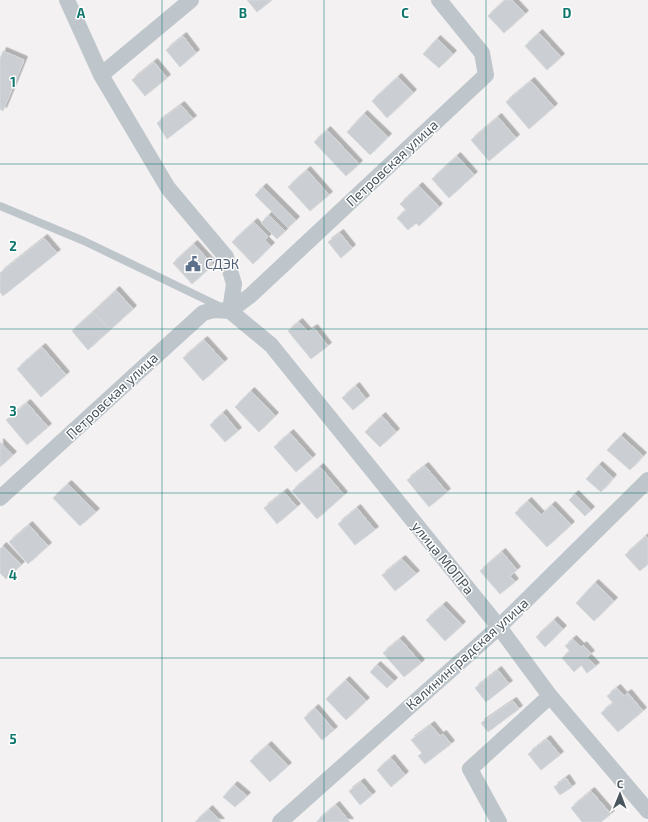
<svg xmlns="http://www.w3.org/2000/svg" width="648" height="822" viewBox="0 0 648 822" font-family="'Exo 2',sans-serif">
  <defs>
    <filter id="shadow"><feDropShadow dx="3.5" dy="-3.5" stdDeviation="0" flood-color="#0004"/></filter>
  </defs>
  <rect width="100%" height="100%" fill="#f3f1f1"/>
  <path fill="#cbced3" stroke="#d5d8db" filter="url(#shadow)" d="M247,0h25l-15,12z
    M505,0h7l13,14 -21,19 -16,-17z
    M539,33l22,24 -14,13 -22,-24z
    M183,36l13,17 -16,14 -14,-17z
    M437,39l16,15 -14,14 -16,-14z
    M3,51l21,9 -21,51 -3,-2v-50z
    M154,62l13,16 -22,18 -13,-16z
    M398,77l15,16 -26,25 -15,-17z
    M531,81l23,26 -25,22 -23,-27z
    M181,105l12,14 -26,20 -10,-16z
    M364,114l24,23 -18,18 -23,-23z
    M498,117l18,21 -27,23 -18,-21z
    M327,130l32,34 -13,12 -32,-34z
    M457,156l17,19 -25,23 -17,-19z
    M307,170l22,25 -19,16 -22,-24z
    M419,186l20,21 -20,19 -3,-3 -8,7 -11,-12 9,-8 -6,-6z
    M263,187l33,33 -8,8 -33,-33z
    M269,215l16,16 -8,8 -16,-16z
    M254,222l14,15 -3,3 6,6 -18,18 -21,-22z
    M340,233l12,15 -11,10 -13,-16z
    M44,238l13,15 -54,43 -3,-4v-19z
    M194,244l19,21 -21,19 -19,-21z
    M116,290l17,19 -23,21 -17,-18z
    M93,312l17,18 -22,20 -16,-19z
    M299,322l9,10 6,-4 14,18 -17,13 -23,-28z
    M204,340l20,22 -21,19 -20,-23z
    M42,347l24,28 -25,22 -24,-28z
    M356,386l10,13 -13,11 -11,-12z
    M251,391l24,25 -16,16 -24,-25z
    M27,403l21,24 -21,18 -21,-25z
    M223,413l15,18 -13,11 -15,-17z
    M382,416l14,16 -16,15 -15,-15z
    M290,433l22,25 -16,14 -22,-25z
    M621,436l22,20 -13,14 -23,-20z
    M0,442l13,13 -13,12z
    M599,465l14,13 -12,14 -15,-13z
    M425,466l22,26 -18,15 -22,-27z
    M320,467l24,28 -27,24 -25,-28z
    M68,484l28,28 -16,14 -27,-28z
    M284,492l13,15 -20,17 -13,-16z
    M575,494l16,16 -6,6 -16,-16z
    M528,501l13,14 11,-10 19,20 -24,22 -32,-34z
    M357,508l18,22 -20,15 -17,-21z
    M29,525l19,21 -20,18 -19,-22z
    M646,536l2,2v26l-8,7 -15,-16z
    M3,546l18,19 -15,14 -6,-6v-24z
    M502,552l15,18 -7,6 5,6 -15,12 -20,-23z
    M402,559l14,15 -21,17 -13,-16z
    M595,583l19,18 -20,20 -18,-18z
    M443,605l19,20 -17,16 -19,-21z
    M554,620l9,9 -18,18 -9,-10z
    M400,639l21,24 -17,14 -21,-24z
    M573,639l8,8 2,-2 8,9 -4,3 9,9 -9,7 -6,-8 -7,7 -12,-14 8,-7 -5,-5z
    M377,665l17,16 -7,7 -17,-16z
    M498,670l11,14 -23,18 -11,-14z
    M346,680l20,21 -20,19 -20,-21z
    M617,688l7,8 4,-3 15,18 -25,21 -17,-19 12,-10 -6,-7z
    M513,701l6,8 -31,23 -7,-9z
    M315,708l19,22 -12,10 -18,-22z
    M431,725l9,11 3,-2 8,10 -26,20 -7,-8 4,-3 -11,-13z
    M547,739l13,16 -19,15 -13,-16z
    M268,745l20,21 -18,16 -20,-21z
    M391,758l14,17 -14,12 -14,-17z
    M566,778l6,9 -12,8 -6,-8z
    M361,782l11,13 -12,10 -11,-14z
    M234,785l13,11 -12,11 -12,-10z
    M591,791l20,23 -10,8h-19l-11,-14z
    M336,805l14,17h-33v-1z
    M209,809l12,13h-26z"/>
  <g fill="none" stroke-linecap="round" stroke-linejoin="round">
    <path stroke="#bec6cc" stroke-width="8" d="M0,206l84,35 137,66"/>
    <path stroke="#bec6cc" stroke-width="16" d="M67,0l34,75
      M191,0l-90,75 67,113 58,69 8,27 -4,27
      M230,311l41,34 228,282 51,69 98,115
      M0,498l203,-185 11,-3 16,1 21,-16 235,-220 -4,-22 -43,-53
      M280,822l219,-195 149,-147
      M499,822l-29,-53 80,-73"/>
  </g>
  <path fill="none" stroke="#0f766e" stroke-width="1" stroke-opacity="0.55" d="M162,0v822M324,0v822M486,0v822M0,164h648M0,329h648M0,493h648M0,658h648"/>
  <defs>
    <symbol id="civic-bare" viewBox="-9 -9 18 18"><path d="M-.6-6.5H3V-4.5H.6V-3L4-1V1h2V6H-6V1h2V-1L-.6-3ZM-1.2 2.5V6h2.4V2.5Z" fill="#5c6f8a" stroke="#fff" stroke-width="2.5" paint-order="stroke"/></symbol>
  </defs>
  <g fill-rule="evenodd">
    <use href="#civic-bare" x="182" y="253" width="22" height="22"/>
  </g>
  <g text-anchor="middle" stroke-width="3" stroke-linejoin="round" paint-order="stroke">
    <g font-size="14" fill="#4a565d" stroke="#fff">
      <text transform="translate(392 163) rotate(-43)" y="5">Петровская улица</text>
      <text transform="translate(112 396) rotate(-43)" y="5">Петровская улица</text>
      <text transform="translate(443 558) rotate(51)" y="5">улица МОПРа</text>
      <text transform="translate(467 654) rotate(-42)" y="5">Калининградская улица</text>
    </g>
    <g font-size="14" fill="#4e5e75" stroke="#fff" text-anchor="start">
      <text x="205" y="269">СДЭК</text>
    </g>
  </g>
  <g font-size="13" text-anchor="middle" font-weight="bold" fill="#0f766e" stroke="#fff" stroke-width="3" stroke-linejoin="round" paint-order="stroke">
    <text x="81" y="18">A</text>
    <text x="243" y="18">B</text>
    <text x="405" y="18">C</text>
    <text x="567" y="18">D</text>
    <text x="13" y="87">1</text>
    <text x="13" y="251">2</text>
    <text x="13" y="416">3</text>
    <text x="13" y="580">4</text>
    <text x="13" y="744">5</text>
  </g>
  <g transform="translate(620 794) rotate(1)" stroke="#ffffff" stroke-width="3" paint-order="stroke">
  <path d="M0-3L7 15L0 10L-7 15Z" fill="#4a565d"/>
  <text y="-6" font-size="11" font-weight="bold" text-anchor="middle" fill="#4a565d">С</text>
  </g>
</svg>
